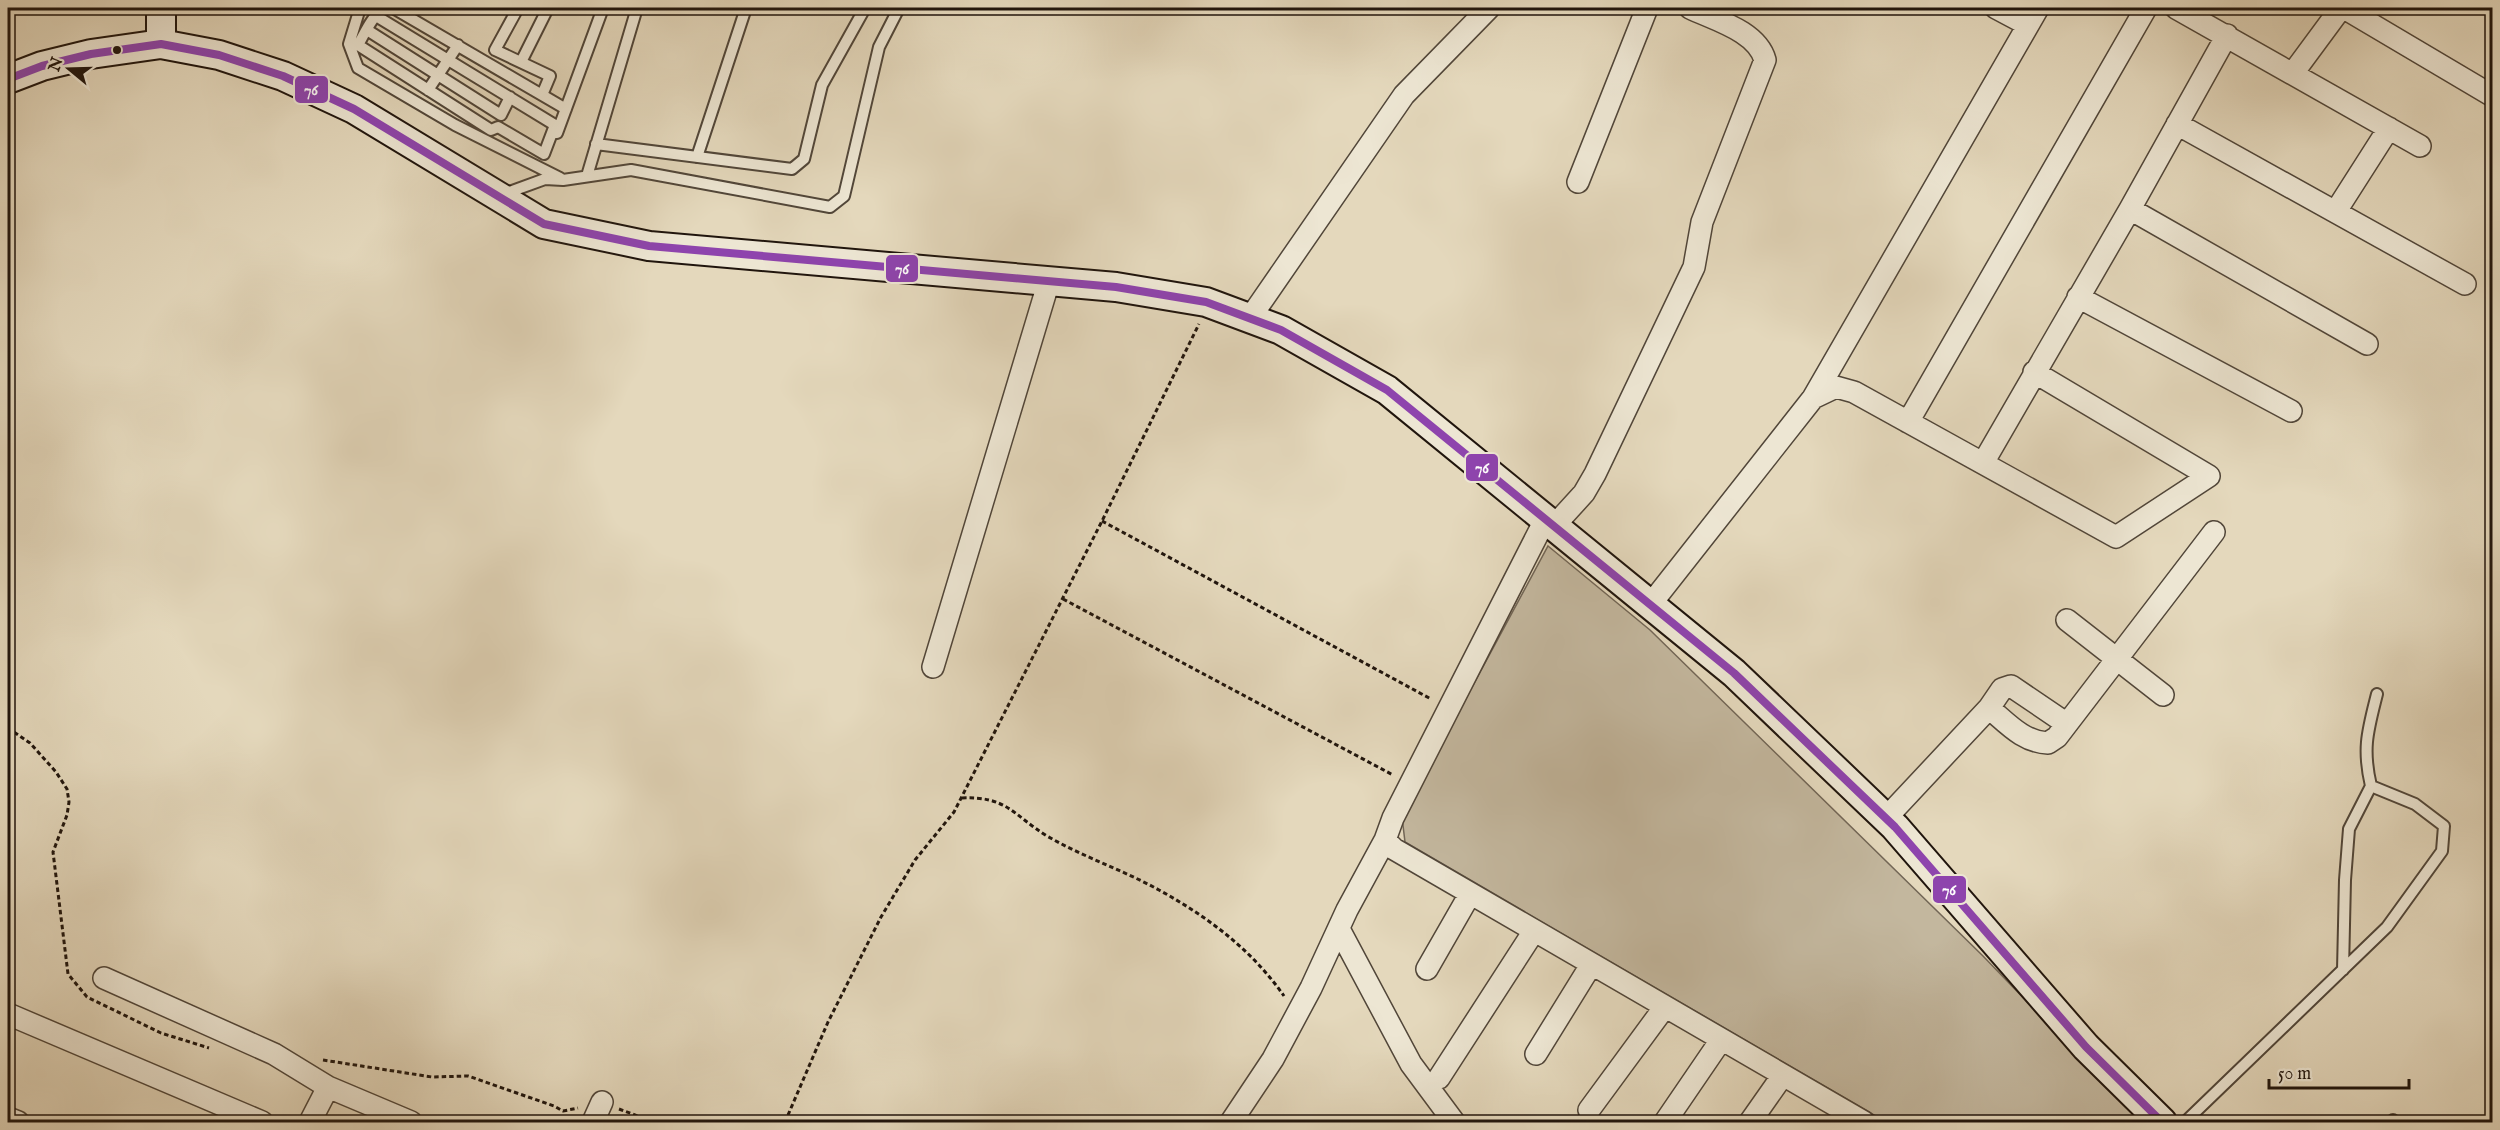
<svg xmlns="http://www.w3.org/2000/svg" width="2500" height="1130" viewBox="0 0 2500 1130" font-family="'IM FELL English',serif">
  <rect width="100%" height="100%" fill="#e4d8bc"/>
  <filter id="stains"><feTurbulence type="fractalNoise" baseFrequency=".00333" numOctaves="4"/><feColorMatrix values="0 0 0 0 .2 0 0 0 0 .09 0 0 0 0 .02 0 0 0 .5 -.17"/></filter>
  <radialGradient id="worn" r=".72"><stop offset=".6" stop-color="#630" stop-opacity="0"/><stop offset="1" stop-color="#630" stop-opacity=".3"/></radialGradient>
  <path fill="#c3b79e" stroke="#726656" stroke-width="1.5" d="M1548,546l102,84 333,326 160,166h-257l-481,-280 -3,-25z"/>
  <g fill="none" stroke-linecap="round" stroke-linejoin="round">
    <defs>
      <path id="service" d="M360,8l-11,36 9,24 97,57 105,53
        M393,8l173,101
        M518,8l-23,42 55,26 -8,19
        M376,16l179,109 -11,29 -46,-27 -7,3 -133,-85c7,-12 14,-29 26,-37
        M367,30l134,85 9,-18
        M521,62l27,-54
        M428,90l30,-45
        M557,133l46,-125
        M596,144l196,25 12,-10 18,-74 43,-77
        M697,157l49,-149
        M587,176l50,-168
        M504,194l41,-15 18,1 68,-10 199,37 14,-11 35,-149 20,-39
        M2371,786c-9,-38 -3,-56 6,-92
        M2185,1122l202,-195 55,-76 2,-25 -29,-22 -44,-18 -22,43 -4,51 -2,90
        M2391,1122l2,-2"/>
      <path id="minor" d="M1996,8l32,17
        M2176,8l244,138
        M2344,8l147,87
        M2293,73l48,-65
        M2177,124l288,160
        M1578,182l69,-174
        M2130,209l237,135
        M2336,211l53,-83
        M2078,297l213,114
        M1250,318l154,-223 85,-87
        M1813,398l23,-11 18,5 262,145 93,-61 -175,-104
        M1908,422l238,-414
        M1983,463l147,-254 97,-174
        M1554,526l30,-33 11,-19 99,-207 8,-45 63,-162c-8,-29 -50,-40 -75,-52
        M1650,605l163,-207 225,-390
        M2067,620l96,75
        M933,667l116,-386
        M1989,708c18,15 34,34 59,35l9,-6 157,-205
        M1886,818l103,-110 13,-19 9,-3 56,38
        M1385,840l9,9 470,273
        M1339,929l72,135 43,58
        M1427,969l43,-75
        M104,978l170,76 54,33 -18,35
        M8,1014l254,108
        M1536,1054l55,-89
        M1439,1078l95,-147
        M328,1087l83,35
        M1589,1110l75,-102
        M8,1118l10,4
        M593,1122l9,-20
        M1231,1122l42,-63 38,-71 36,-78 38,-70 8,-22 152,-298
        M1665,1122l56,-82
        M1750,1122l33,-47"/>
      <path id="secondary" d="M161,8v36
        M8,79l34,-13 49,-12 70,-10 58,11 64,21 71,33 190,115 105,22 467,41 90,15 75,28 106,60 347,283 161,154 191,220 76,75"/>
    </defs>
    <use href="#service" stroke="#514639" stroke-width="14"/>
    <use href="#minor" stroke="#514639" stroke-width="24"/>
    <use href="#secondary" stroke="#20150d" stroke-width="32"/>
    <path stroke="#20150d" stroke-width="3" stroke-dasharray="4.5 3" stroke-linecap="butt" d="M1102,521l329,178
      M1063,599l330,176
      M8,728l22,15 26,29 11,17 2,13 -2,13 -14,37 15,122 19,23 74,36 48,15
      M962,798c45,-2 51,17 85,38 36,21 76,34 112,54 49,27 93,60 125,106
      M323,1060l109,17 36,-1 86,30 9,5 15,-3
      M619,1109l35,13
      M785,1122l43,-100 53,-105 34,-57 39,-48 148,-291 97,-197"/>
    <use href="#service" stroke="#ede6d3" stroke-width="10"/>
    <use href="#minor" stroke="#ede6d3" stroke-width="21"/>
    <use href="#secondary" stroke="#ede6d3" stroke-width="28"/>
    <defs>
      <path id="bus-1" d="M8,79l34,-13 49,-12 70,-10 58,11 64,21 71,33 190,115 105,22 467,41 90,15 75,28 106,60 347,283 161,154 191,220 76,75"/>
    </defs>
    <use href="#bus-1" stroke="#ede6d3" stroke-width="12"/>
    <use href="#bus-1" stroke="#8e44ad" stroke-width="8"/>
  </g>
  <circle fill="#20150d" stroke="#ede6d3" stroke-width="2" cx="117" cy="50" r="5"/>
  <g stroke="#ede6d3" stroke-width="2">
    <rect x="294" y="75" width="35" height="29" rx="6" fill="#8e44ad"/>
    <rect x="885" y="254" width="34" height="29" rx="6" fill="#8e44ad"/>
    <rect x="1465" y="453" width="34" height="29" rx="6" fill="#8e44ad"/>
    <rect x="1932" y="875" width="35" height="29" rx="6" fill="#8e44ad"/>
  </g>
  <g font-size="16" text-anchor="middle" font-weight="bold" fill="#fff">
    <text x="311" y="95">76</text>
    <text x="902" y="274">76</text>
    <text x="1482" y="473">76</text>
    <text x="1949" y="895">76</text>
  </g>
  <rect width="2500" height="1130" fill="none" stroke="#e4d8bc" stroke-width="30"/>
  <rect x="9" y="9" width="2482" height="1112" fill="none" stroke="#20150d" stroke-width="3"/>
  <rect x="15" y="15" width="2470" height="1100" fill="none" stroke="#20150d" stroke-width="1.5"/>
  <g transform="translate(69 69) rotate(289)" stroke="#ede6d3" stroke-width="4.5" paint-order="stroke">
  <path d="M0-4.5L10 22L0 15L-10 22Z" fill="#20150d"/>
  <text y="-9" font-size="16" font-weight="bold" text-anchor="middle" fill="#20150d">N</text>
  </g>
  <path d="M2269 1079v9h140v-9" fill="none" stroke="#20150d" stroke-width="3"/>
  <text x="2278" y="1079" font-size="18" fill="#20150d" stroke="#ede6d3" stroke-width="4.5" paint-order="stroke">50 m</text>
  <rect width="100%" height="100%" filter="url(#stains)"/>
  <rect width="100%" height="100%" fill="url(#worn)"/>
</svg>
